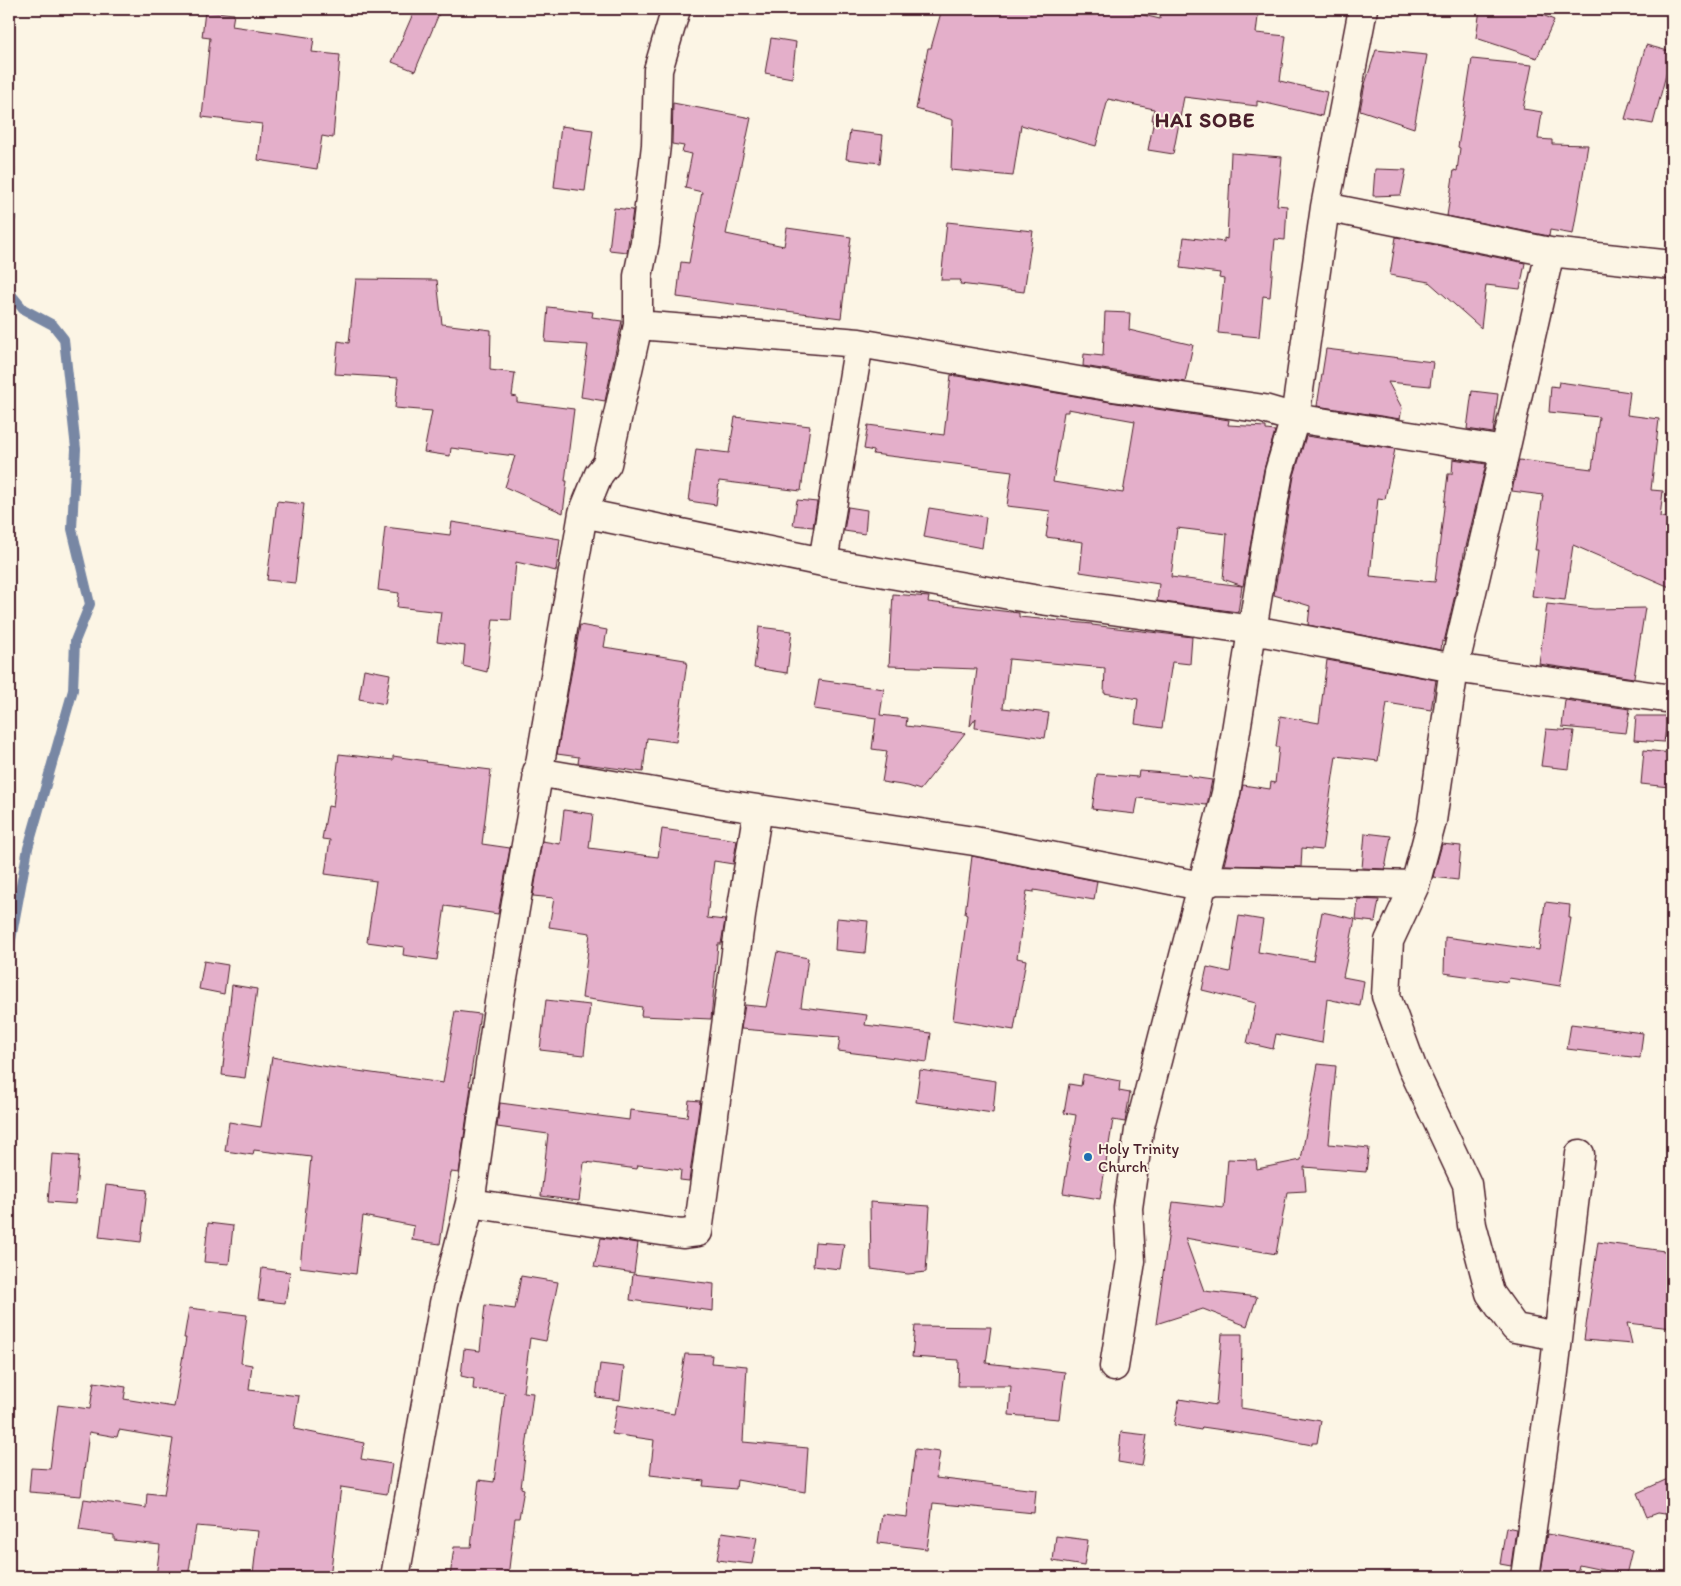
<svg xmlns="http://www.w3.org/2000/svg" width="1681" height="1586" viewBox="0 0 1681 1586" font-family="Itim,sans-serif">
  <rect width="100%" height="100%" fill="#fcf5e5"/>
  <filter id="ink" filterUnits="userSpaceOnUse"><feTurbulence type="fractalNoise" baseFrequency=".02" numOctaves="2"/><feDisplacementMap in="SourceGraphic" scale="10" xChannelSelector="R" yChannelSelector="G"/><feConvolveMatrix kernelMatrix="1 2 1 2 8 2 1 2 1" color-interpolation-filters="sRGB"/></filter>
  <g filter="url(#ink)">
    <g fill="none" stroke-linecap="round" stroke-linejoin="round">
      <path stroke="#7887a4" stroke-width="10" d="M9,103l2,115 -2,5
        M9,292l14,17 30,16 11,14 12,110 -4,80 18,75 -15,37 -2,49 -45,158 -19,102"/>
    </g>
    <path fill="#e4afca" stroke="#4a1f2b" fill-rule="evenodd" d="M415,9h26l-26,62 -23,-9z
      M942,9h176l42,10 1,-10h98l-3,24 30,3 -6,45 47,11 -5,24 -65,-15v5l-73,-9 -11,57 -25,-4 6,-30h-2l2,-11 -46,-10 -12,47 -75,-21 -8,51 -62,-6 2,-50 -37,-11 12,-61h3z
      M1480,9h49l25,11 -17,38 -61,-20z
      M205,11l29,3 -2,12 82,12 -2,14 28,3 -7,83 -11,-2 -5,33 -59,-9 4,-36 -60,-7 8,-79 -8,-1z
      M771,38l25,4 -4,36 -27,-5z
      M1646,45l26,7 -19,72 -28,-5z
      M1376,50l51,5 -13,73 -54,-18 5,-26z
      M1472,59l60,6 -9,44 19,3 -4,27 14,1v4l36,1 -15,89 -23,-4 -1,6 -102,-20 7,-46 3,1 3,-23 -2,-1z
      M673,103l78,15 -25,116 58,12 3,-18 64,9 -10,81 -164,-21 4,-35 8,1 13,-71 -17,-4 7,-34 -10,-2 2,-6 -12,-2z
      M561,126l32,4 -8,61 -31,-4z
      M850,131l33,4 -3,28 -34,-4z
      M1231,153l51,4 -5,48 10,1 -2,34 -10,-1 -5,58 -7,-1 -4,41 -41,-4 6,-54 -5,-1 1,-5 -40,-5 4,-31 40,5v-4l3,1z
      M1375,169l31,1 -5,25 -28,1z
      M614,208l19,2 -6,42 -18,-2z
      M947,222l86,9 -9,61 -64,-8 1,-4h-20z
      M1396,237l129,26 -5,26 -34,-4 -5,43 -52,-46 -39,-7z
      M356,279l81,1 5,44 49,6 -1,40 25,3 -3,23 5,1v5l57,7 -9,72h2l-4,32 -58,-26 10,-31 -64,-8 -1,8 -26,-4 8,-41 -37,-3 3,-30 -63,-4 3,-33 11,2z
      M548,307l45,5 -1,5 30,4 -17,80 -24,-4 7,-52 -43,-3z
      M1105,312l25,1 -1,17 64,15 -8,37 -102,-16 1,-12 19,2z
      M1326,349l107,13 -3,24 -42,-4 14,26 -2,11 -83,-13z
      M951,375l159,27 119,18 -1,5 38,2v3l9,1 -11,38 -21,117 -20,-7 4,-45 -50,-6 -6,49 71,9 -4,26 -81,-11 2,-17 -79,-12 3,-30 -37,-5 4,-26 -43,-5 5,-35 -139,-17 1,-3 -10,-2 4,-24 76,10zM1068,409l67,12 -12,72 -70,-11 11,-70h4z
      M1559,382l71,10 -3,23 32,4 -8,71 12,1 -3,26 12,1v70l-99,-43 -8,55 -33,-4 6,-46h-3l8,-55 -31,-4 7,-31 73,9 7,-52 -50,-5 2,-26 7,1z
      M1472,391l26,3 -5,39 -26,-4z
      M735,417l75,9 -9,65 -82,-10 -3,24 -27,-4 7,-52 33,4z
      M1306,436l89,13 -10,50 -7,-1 -8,78 65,6 13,-108h4l1,-15 33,5 -20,83h-1l-2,13 -19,82 -2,-1 -1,9 -133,-25 2,-19 -36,-11 20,-119z
      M797,500l20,2 -4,25 -20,-2z
      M277,501l27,3 -9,79 -28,-3z
      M848,507l19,3 -2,24 -21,-3z
      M929,508l57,9 -4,31 -58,-11z
      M452,522l108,17 -4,32 -40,-9 -5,58 -18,-1 -6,53 -24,-6 2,-20 -28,-4 4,-30 -44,-5 2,-14 -21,-3 7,-63 65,8z
      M893,594l36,3 -1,5 91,11v4l73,7v1l100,12 -2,27 -18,-2 -10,66 -27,-4 3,-25 -34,-6 1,-25 -96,-9 -6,49 46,5 -4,25 -70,-10 1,-10 -6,8 7,-57 -88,-3z
      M1547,604l47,5 51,-1 -11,70 -95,-14z
      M580,625l27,5 -3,17 81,13 -1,2h3l-11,80 -29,-4 -4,34 -65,-9 1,-6 -22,-3z
      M759,627l33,4 -5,42 -33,-5z
      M1327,660l109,20 -5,30 -44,-7 -9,58 -42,-5 -14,94 -20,-2 -1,19 -77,-2 19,-80 27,4 1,-7 4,1 4,-36h-3l4,-31 39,7z
      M364,669l26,5 -5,30 -26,-5z
      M819,680l65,9 -4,26 27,3 -1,8 59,7 -45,57 -12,-4 -26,-4 5,-31 -15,-2 4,-31 -62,-9z
      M1565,700l65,9 -4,24 -64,-6z
      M1636,716h32l-4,26 -30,-2z
      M1546,729l28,2 -5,38 -28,-3z
      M1644,750l27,3 -2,34 -28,-3z
      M339,754l54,6v-4l34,5 -1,1 65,8 -9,74 28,4 -12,66 -53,-8 -8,54 -34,-5 1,-8 -37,-5 9,-61 -51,-7 5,-34 -8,-1 6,-33 5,1z
      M1139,771l52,4v2l21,3 -5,25 -69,-7 -3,16 -43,-5 5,-35 41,3z
      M564,810l29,4 -4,34 69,9 4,-28 75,11 -4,24 -19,-3 -7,57 18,2 -4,24h-3l-7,75 -70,-3 1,-9 -60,-9 8,-65 -41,-6 5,-29 -21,-2 9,-55 18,3z
      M1365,833l26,3 -6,33 -23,-1z
      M1442,844l19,2 -3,34 -25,-3z
      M972,856l125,25 -3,19 -60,-10v2l-7,-1 -10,67 9,2 -12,70 -61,-10 14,-105 -2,-1z
      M1358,899l21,1 -4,22 -19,-2z
      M1545,902l25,3 -1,13h2l-11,68 -51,-8 -1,4 -64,-9 1,-36 94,13z
      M1322,912l33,7 -12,58 21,4 -4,25 -33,-7 -5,44 -46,-9 -3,15 -26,-6 9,-40 -54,-13 5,-23 23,5 9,-56 24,4 -5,32 55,9z
      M837,918l31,3 -3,32 -30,-3z
      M777,952l31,6 -7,49 66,8 -2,10 66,8 -4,29 -89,-11 2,-14 -99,-8 4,-24 21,2z
      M204,961l24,4 -4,29 -25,-5z
      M232,985l25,4 -12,89 -23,-3z
      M546,1000l44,5 -6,50 -44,-5z
      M455,1011l25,3 -11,72h2l-12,87 -8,-1 -11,72 -28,-4 2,-14 -51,-10 -7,58 -56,-7 11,-110 -57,-7 -1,5 -28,-4 4,-29 32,5 11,-70 43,8 128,18z
      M1571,1024l72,9 -3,25 -73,-9z
      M1318,1064l18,2 -7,78 40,4 -3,24 -62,-5 2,24 -19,1 -11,62 -91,-16 19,53 53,6 -10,29 -44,-17 -47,15 17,-122 51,6 4,-49 28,1 1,9 44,-9z
      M920,1070l76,11 -3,32 -77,-11z
      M1083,1074l37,7 -1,10 11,2 -5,29 -12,-2 -13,79 -37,-6 13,-78 -12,-2 5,-29 12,2z
      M689,1100l11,1 -11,80 -9,-1 1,-10 -43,-5 -1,4 -51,-7 -2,1 -5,38 -38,-5 7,-62 -51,-7 3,-24 129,17 1,-10 57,7z
      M52,1154l27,2 -4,48 -27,-2z
      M106,1185l41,5 -6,52 -42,-5z
      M870,1202l60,4 -4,66 -18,2 -37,-5z
      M208,1223l25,3 -4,38 -25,-2z
      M601,1238l37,5 -4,30 -40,-6z
      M815,1242l29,2 -4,25 -27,-3z
      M1598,1242l74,10v76l-45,-5 5,21 -48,-4z
      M262,1268l28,4 -5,31 -27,-3z
      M633,1274l81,10 -1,27 -83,-11z
      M521,1276l37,6 -12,59 -16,-3 -7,54 10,1 -12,95 3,1 -5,29h-4l-7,59h-58l4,-30h17l8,-67 15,2 11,-89 -32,-4 1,-10 -13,-3 3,-27 16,2 5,-46 30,4z
      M189,1308l58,7 -6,48 11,2 -3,25 50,6 -5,33 70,14 -3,16 31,5 -5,30 -46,-7 -11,90h-54l-23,-3 5,-43 -62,-5 -8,51h-32l4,-32 -46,-5v-5l-35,-5 5,-31 62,9 1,-15 17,2 9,-56 -54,-9 -2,7 -28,-5 -8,64 -52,-4 2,-24 19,1 8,-64 32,4 4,-27 32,5 -2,12 50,8 12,-69h-2z
      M915,1326l76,1 -5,36 79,9 -6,47 -50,-4 2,-29h-53l1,-26 -47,-3z
      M1222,1334h20l-1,74 80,13 -4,22h-5v2l-48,-9 -62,-9 -1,3 -27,-5 5,-26 37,6z
      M685,1354l27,1 -1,8 36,3 -4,76 65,6 -3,44 -68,-12 -1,9 -33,-3 1,-5 -54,-6 4,-35 -42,-6 5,-29 57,9z
      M600,1364l24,3 -4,33 -24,-3z
      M1121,1432l26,3 -5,31 -24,-4z
      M915,1449l25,3 -4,26 100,12 -2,23 -101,-10 -6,46 -49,-6 4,-29 25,3z
      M1672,1477v38l-14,-2 -11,4 -10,-24z
      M1506,1527l10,2 -5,37 -11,-2z
      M722,1532l35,5 -5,27 -35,-4z
      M1547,1534l85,16 -6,25 -47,-10 -3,12h-10l-25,-5z
      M1056,1536l32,4 -4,26 -31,-5z"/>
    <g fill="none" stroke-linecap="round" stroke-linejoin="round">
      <defs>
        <path id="minor" d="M1325,207l225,45 122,13
          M638,325l221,18 254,44 151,22 31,9 210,33 -51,217 -22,153 -17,64 -26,56 -3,55 26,71 55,117 5,41 18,68 25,35 43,8
          M1505,451l45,-199
          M583,513l240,49 210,37 220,31 201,38 218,31
          M823,562l36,-219
          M537,772l187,32 250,37 227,45 14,-6 200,5
          M470,1203l212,31 16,-2 45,-331 15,-92
          M1114,1367l17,-106 -3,-53 11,-78 87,-337 40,-249 13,-72 16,-54 30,-211 38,-198
          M395,1577l49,-274 26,-100 29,-201 84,-489 16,-39 8,-10 31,-139v-49l7,-34 11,-97 2,-75 18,-61
          M1525,1577l29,-205 26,-218"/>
      </defs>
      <use href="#minor" stroke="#4a1f2b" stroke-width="31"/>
      <use href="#minor" stroke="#fcf5e5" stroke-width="28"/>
    </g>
  </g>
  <circle fill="#1f6fb2" stroke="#fcf5e5" stroke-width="2" cx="1088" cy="1157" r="5"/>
  <g text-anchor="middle" stroke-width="4" stroke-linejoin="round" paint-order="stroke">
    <g font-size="16" fill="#4a1f2b" stroke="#fcf5e5" text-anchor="start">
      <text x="1098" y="1154">Holy Trinity<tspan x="1098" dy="18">Church</tspan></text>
    </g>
    <g font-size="21" font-weight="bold" letter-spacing="1" fill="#4a1f2b" stroke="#fcf5e5">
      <text x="1205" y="127">HAI SOBE</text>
    </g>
  </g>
  <rect width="1681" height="1586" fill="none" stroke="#fcf5e5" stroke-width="30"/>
  <rect x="15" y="15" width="1651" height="1556" fill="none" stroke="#4a1f2b" stroke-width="2" filter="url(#ink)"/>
</svg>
